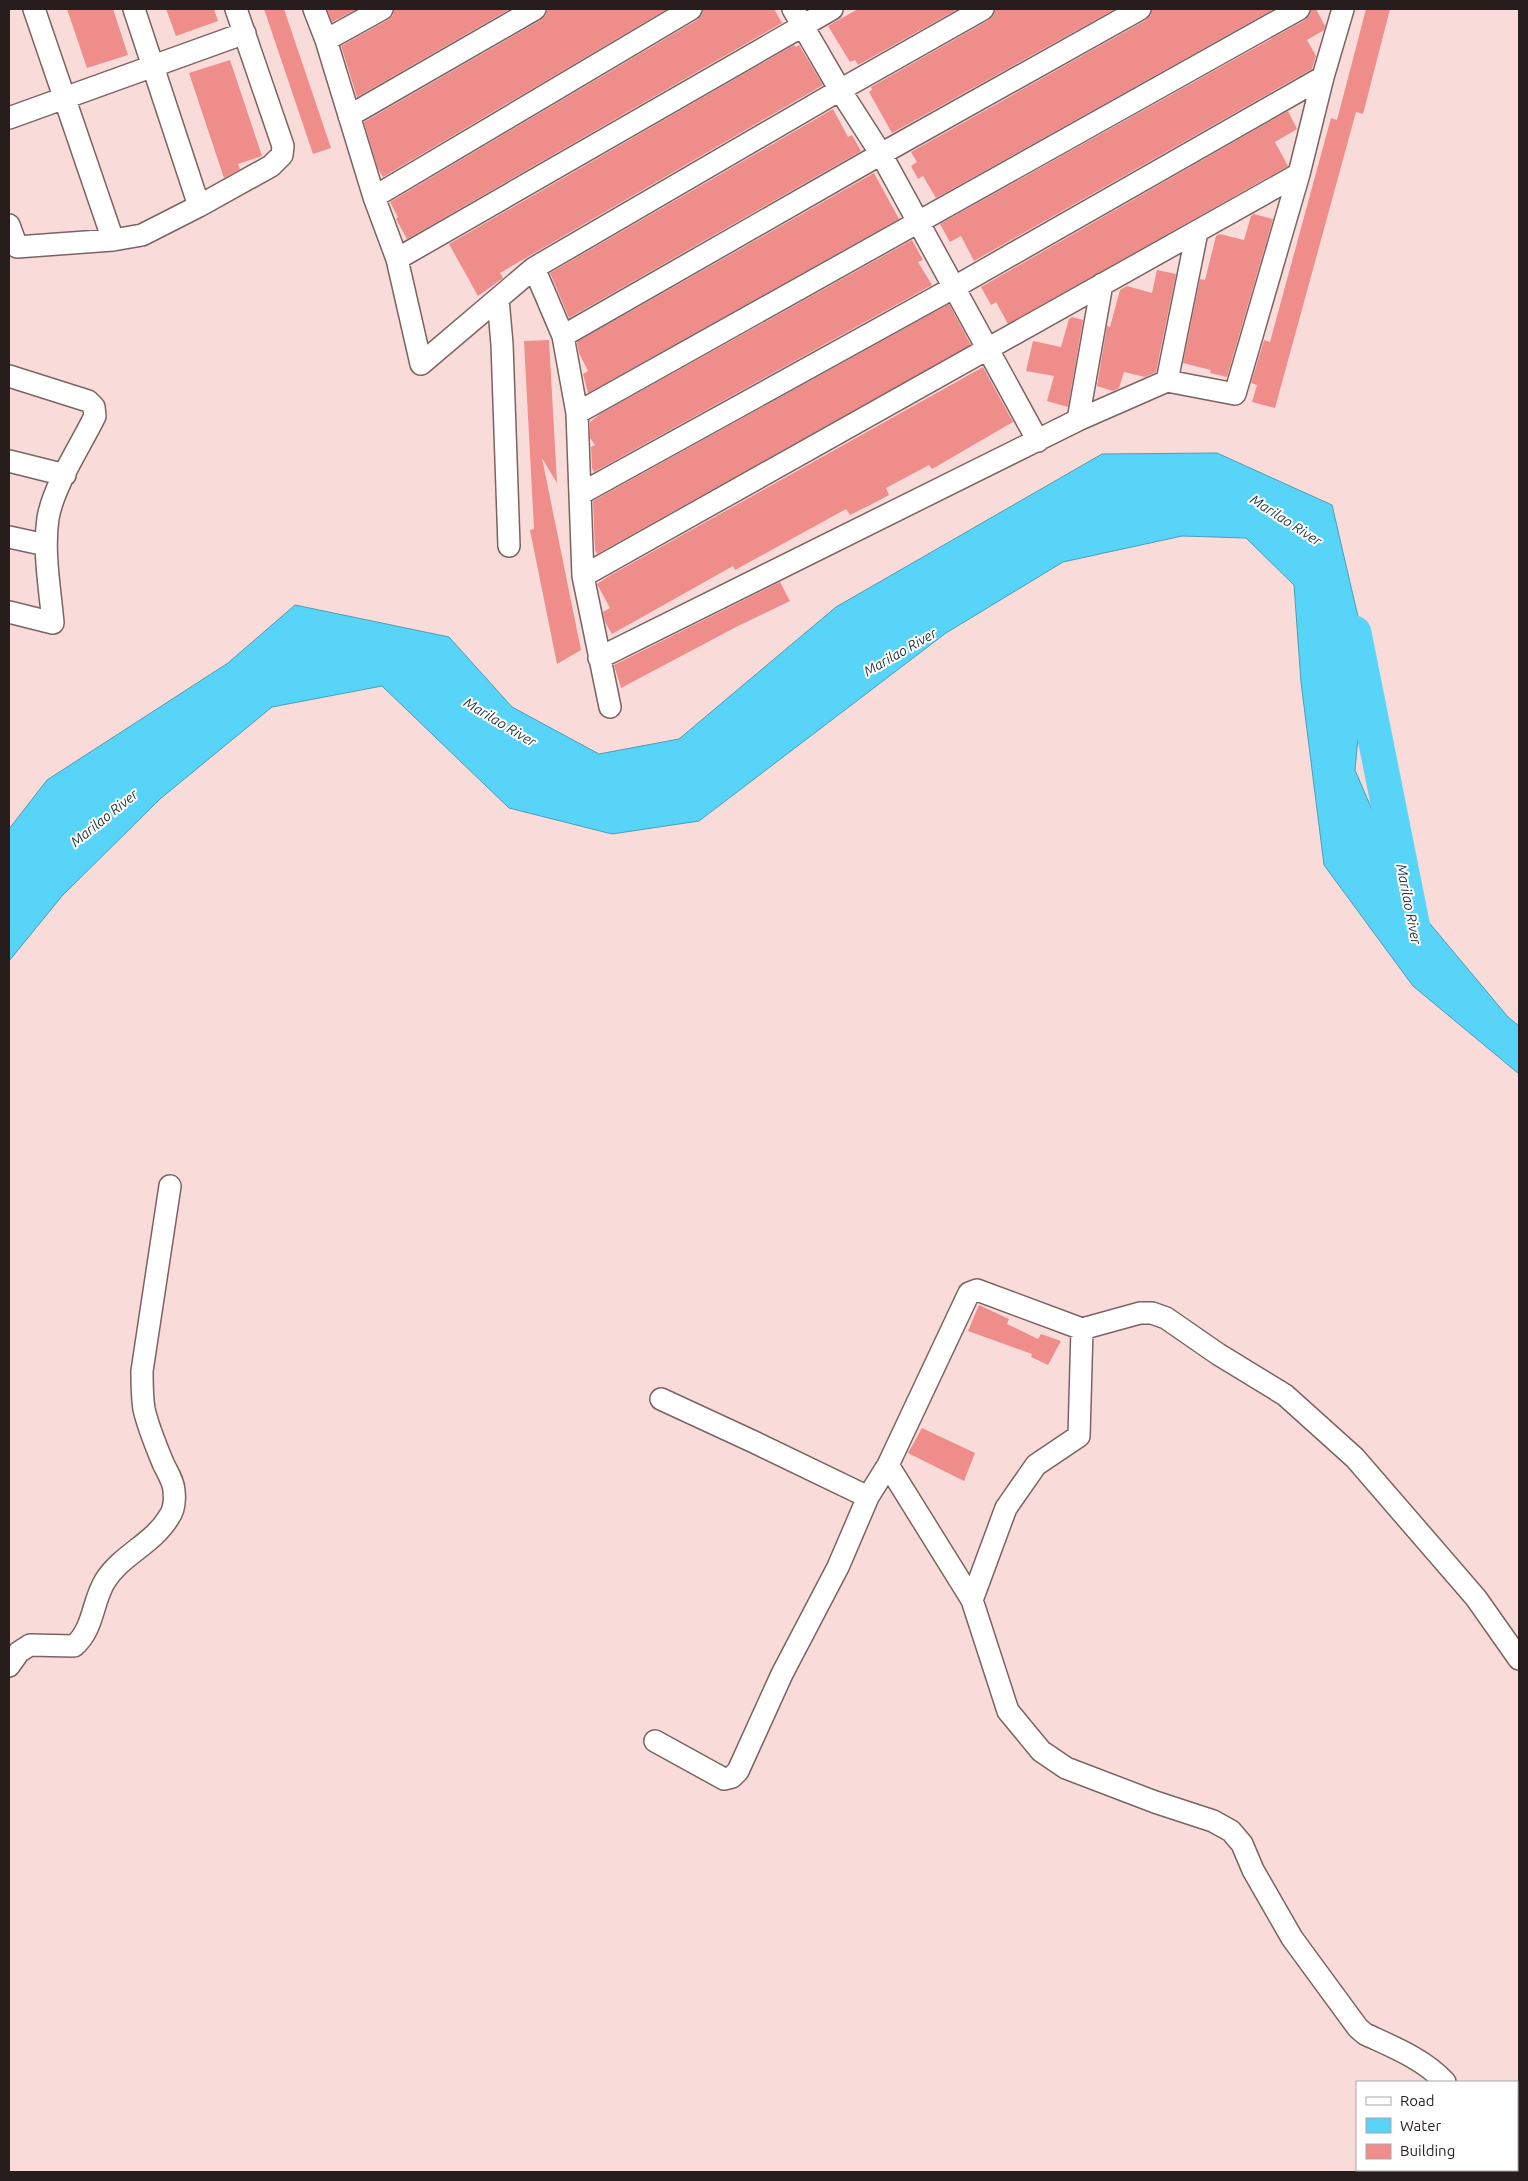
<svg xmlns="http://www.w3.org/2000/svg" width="1528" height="2181" viewBox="0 0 1528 2181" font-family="Ubuntu,sans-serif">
  <rect width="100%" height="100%" fill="#f9dcda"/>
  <path fill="#59d4f9" stroke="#4a9db7" d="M1217,453l115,52 34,146 -11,119 56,131 97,116 11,9v48l-106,-88 -89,-121 -23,-183 -7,-97 -48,-47 -64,-2 -119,26 -117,71 -247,188 -87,13 -103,-26 -127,-122 -110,21 -112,92 -98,97 -53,65v-132l38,-49 181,-117 67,-58 154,32 63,70 87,47 80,-15 157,-132 266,-153z"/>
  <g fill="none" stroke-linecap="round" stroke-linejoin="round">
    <path stroke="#59d4f9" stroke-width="35" d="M1354,633l60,300"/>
  </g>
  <path fill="#ef8d8a" d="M67,9h46l15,46 -41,13z
    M166,9h48l4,12 -42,15z
    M264,9h20l47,139 -18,6z
    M327,9h30l-25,13z
    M394,9h116l-153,88 -16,-51 47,-26 5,-5z
    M547,9h120l-284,168 -5,-8 -14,-47 177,-102 5,-5z
    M703,9h71l8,14 -375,216 -11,-20 2,-2 -8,-15 307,-182 5,-5z
    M858,9h100l-100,56 -3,-5 -5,2 -22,-36z
    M995,9h120l-223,124 -23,-41 3,-2 -1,-3 118,-67 5,-5z
    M1152,9h122l-338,189 -13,-22 -5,3 -7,-13 6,-4 -6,-10 235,-132 5,-5z
    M1311,9h5l9,17 -1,4 -17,10 9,16 -4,13 -338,192 -13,-25 -11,6 -10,-18 365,-204 5,-5z
    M1366,9h24l-27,105 -7,-2 -81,296 -23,-6 5,-17 -6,-2 13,-43 6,2 61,-224 6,2z
    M794,45l2,2 3,-2 24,40 -323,188 3,5 -25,18 -29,-52z
    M230,60l32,96 -24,8 2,5 -16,9 -35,-105z
    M833,109l15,28 4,-2 9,16 -292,167 -19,-45z
    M1288,111l9,18 -22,13 13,24 -280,158 -12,-22 -5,3 -10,-18z
    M874,173l25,46 -311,174 -5,-19 5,-3 -9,-18 -2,-11z
    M1254,214l19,5 -46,158 -17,-4 1,-3 -28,-7 17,-84 5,1 11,-44 4,-2 24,6 7,-24z
    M912,240l11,20 -5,2 14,23 -338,187 -2,-4 -1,-21 4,-2 -5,-7v-16l10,-8z
    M1157,270l19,4 -20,98 -11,5 -21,-5 -5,16 -6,3 -16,-5 10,-60 3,1 10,-37 7,-4 25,7z
    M949,304l22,41 -374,209 -2,-4 -2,-49z
    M1072,317l11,3 -15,87 -21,-6 7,-25 -28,-5 7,-30 28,6 8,-28z
    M549,340l8,143 -15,-25 39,192 -24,14 -27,-134 4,-1 -10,-188z
    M983,367l30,55 -81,47 -3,-4 -43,23 3,7 -13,7 -26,13 -4,-6 -111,61 -2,-4 -121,68 -7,-12 -2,-10 7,-4 -13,-24 12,-8z
    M780,582l10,19 -54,26 -115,61 -7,-23z
    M979,1305l30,14 -2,5 31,15 3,-5 20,7 -13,24 -17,-8 1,-3 -64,-23z
    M922,1428l53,25 -11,28 -56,-28z"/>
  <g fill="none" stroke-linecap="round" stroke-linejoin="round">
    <defs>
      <path id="minor" d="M34,9l79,231
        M134,9l65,197
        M314,9l12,31 48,157 23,62 24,105 113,-96 29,68 14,77 6,163 27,131
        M793,9l47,81 41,64 157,287
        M326,40l56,-31
        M349,116l186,-107
        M9,118l236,-85
        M374,197l317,-188
        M9,225l8,22 96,-7 29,-5 57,-29 72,-40 11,-11 1,-9 -47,-137
        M397,259l435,-250
        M534,268l306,-178 143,-81
        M498,299l4,45 7,202
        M563,336l318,-182 259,-145
        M9,376l79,25 6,6 1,9c-15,31 -41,69 -47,102 -5,34 2,71 5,105l-44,-11
        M1167,381l30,-149
        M577,413l722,-404
        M1078,420l24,-136
        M9,461l56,14
        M580,494l373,-206 370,-211
        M9,537l37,8
        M583,576c239,-133 478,-266 716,-402
        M599,658l479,-238 89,-39 68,13 64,-220 24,-97 20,-68
        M661,1399l93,43 114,55
        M888,1465l84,135 36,111 33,40 25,17 89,34 58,19 18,10 11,13 11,26 39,68 66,90 7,6c28,13 59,25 80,48
        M972,1600l34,-92 30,-43 43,-29 3,-107
        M9,1666l10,-14 11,-7 44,1c20,-17 18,-44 31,-65 16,-26 48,-37 64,-64 5,-7 6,-17 5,-26 0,-9 -7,-19 -11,-28 -7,-17 -15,-36 -19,-54 -2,-12 -2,-25 -2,-38l28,-185
        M655,1741l69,38 8,-2 6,-6 44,-97 56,-107 30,-70 20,-32 81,-172 8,-3 105,39 58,-16h12l14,5 52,36 67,41 70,63 121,140 43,61
        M1517,2161l2,3"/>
    </defs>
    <use href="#minor" stroke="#7c6361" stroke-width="24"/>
    <use href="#minor" stroke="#fff" stroke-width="21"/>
  </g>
  <g text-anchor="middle" stroke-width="4" stroke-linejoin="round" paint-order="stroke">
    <g font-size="14" font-style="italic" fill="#1d3239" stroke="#fff">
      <text transform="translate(1286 520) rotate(33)" y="5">Marilao River</text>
      <text transform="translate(900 652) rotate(-30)" y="5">Marilao River</text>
      <text transform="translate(500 722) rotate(31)" y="5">Marilao River</text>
      <text transform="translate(104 818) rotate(-39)" y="5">Marilao River</text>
      <text transform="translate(1409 904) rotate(79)" y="5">Marilao River</text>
    </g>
  </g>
  <rect width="1528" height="2181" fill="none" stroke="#281d1d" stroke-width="20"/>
  <rect x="1356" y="2081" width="162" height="90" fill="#ffffff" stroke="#a9a5a5"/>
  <rect x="1366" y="2097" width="25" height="8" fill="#ffffff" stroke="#a9a5a5"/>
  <text x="1400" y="2106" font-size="15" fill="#281d1d">Road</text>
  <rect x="1366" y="2118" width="25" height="15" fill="#59d4f9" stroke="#a9a5a5"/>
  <text x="1400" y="2131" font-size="15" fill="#281d1d">Water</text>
  <rect x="1366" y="2144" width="25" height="15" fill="#ef8d8a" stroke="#a9a5a5"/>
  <text x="1400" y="2156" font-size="15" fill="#281d1d">Building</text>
</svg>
